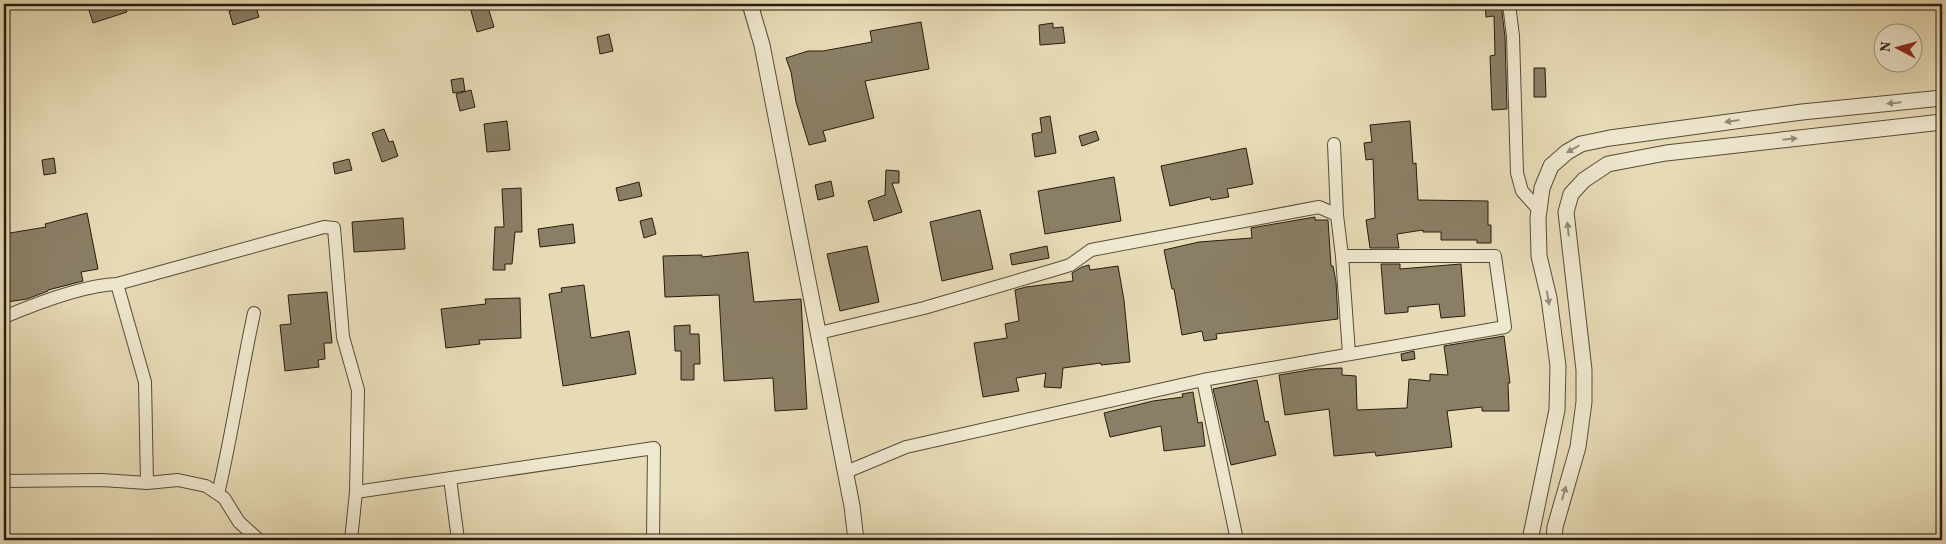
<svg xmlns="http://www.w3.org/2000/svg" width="1946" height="544" viewBox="0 0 1946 544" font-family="Vollkorn,serif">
  <rect width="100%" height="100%" fill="#e7dbb6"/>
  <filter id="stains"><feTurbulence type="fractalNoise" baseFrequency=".004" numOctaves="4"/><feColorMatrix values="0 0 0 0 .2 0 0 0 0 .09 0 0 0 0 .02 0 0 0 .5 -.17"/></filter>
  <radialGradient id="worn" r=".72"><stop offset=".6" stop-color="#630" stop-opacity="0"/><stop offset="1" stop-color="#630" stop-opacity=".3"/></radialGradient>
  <path fill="#8a7f66" stroke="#261c10" d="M87,4h37l3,8 -34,11z
    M255,4l4,13 -26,8 -4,-14z
    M469,4h18l7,23 -17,5z
    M1485,4h16l4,33 2,72 -15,1 -2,-54 5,-1 -1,-39 -8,1z
    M921,22l8,47 -64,12 9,37 -51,13 3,10 -17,4 -13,-43 -5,-30 -5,-14 22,-7h15l49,-9 -2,-11z
    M1053,23v5l10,-1 2,16 -25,2 -1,-20z
    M609,34l4,17 -13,3 -3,-17z
    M1534,68h11l1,29h-12z
    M463,78l2,13 -12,2 -2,-13z
    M471,90l4,17 -15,4 -4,-17z
    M1050,116l6,37 -21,4 -3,-23 10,-2 -2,-14z
    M507,121l3,29 -23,2 -3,-28z
    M1410,121l3,43 3,-1 2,37 70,1v24h3v18h-14v-3h-36v-8h-18v-2l-26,4 2,14h-29l-4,-28 9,-2 -2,-59 -7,1 -2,-17 8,-1 -2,-17z
    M384,129l5,13 4,-1 5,15 -16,6 -10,-29z
    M1096,131l3,9 -17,6 -3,-10z
    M1246,148l7,36 -26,5 2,8 -18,3 -1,-3 -40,9 -9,-40z
    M54,158l2,15 -12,2 -2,-15z
    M349,159l3,11 -17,4 -2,-11z
    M886,170l13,1v12h-7l10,29 -28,9 -6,-20 17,-6z
    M1114,177l7,44 -76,13 -7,-43z
    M831,181l3,15 -16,4 -3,-15z
    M639,182l3,14 -23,5 -3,-13z
    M521,188l1,44h-7l-3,32h-7v6h-12l2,-43h9l-2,-38z
    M980,210l13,59 -51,12 -12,-59z
    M87,213l11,56 -17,3 2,9 -35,9v1l-21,8 -20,3 -3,-27v-41l42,-7 -1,-3z
    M1315,217v3h13l3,46h2l3,16 2,37 -122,15 1,5 -13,2 -2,-10 -20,4 -8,-46h-2l-8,-39 35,-8 53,-4 -1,-10z
    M403,218l2,31 -51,3 -2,-30z
    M652,218l4,16 -12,4 -4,-17z
    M573,224l2,19 -35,4 -2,-18z
    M867,246l12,56 -39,9 -13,-57z
    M1047,246l2,12 -37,7 -2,-11z
    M748,252l6,50 47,-3 6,110 -32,2 -2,-33 -49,3 -5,-86 -54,2 -2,-41 39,-1v2z
    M1381,264h19v5l61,-5 4,52 -24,2 -2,-14 -31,3v5l-23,2z
    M1089,265l1,5 28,-4 6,34 6,62 -29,3v-2l-38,5 -2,20 -17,-1 2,-14 -30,5 3,13 -36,6 -9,-54 33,-5 -2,-14 14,-3 -4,-31 11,-3 47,-6 -1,-8 10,-6z
    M584,285l7,53 38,-7 7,43 -73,12 -14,-92 13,-2 -1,-4z
    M327,292l5,51h-8l1,16 -7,1 1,7 -34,4 -5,-46 11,-1 -3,-29z
    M520,298l1,40 -42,2 1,4 -34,4 -5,-39 45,-5 -1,-5z
    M690,325v9h9l1,30h-6v16h-13v-29h-6l-1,-25z
    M1504,336l6,47h-2l1,28h-27v-4l-35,4 5,36 -76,9 -1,-4 -41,4 -5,-47 -44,6 -6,-40 36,-6 27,-1v7l14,1 1,34 50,-2 2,-29 21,2v-7l18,1 -4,-29z
    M1414,351l1,8 -13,2 -1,-7z
    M1257,380l8,42 3,-1 8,34 -45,10 -18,-76z
    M1193,392l5,31 4,-1 3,24 -41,5 -3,-25 -51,11 -6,-24 49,-12 30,-4 -1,-3z"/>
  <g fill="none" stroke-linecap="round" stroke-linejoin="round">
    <defs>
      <path id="minor" d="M1509,4l4,32 4,137 5,18 17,19
        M1334,144l3,71
        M1342,256l7,98
        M4,317c31,-13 80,-32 113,-33
        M819,333l105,-25 133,-39 13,-4 21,-15 228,-43 18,8 5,41h153l10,71 -302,53 34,160
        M846,472l60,-25 297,-67
        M450,478l8,62
        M4,481l98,-1 45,3 31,-3 28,6 18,12 15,24 20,18
        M147,483l-2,-101 -28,-98 207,-57 10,1 9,109 15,53 -2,102 -5,48
        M356,492l298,-44 -1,92
        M218,494c14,-60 23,-121 36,-181"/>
      <path id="tertiary" d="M750,4l12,41 90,461 4,34
        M1530,540l27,-130 1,-44 -9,-68 -10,-42 -1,-38 4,-30 9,-22 16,-14 14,-8 29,-6 192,-26 140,-14
        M1554,540l1,-13 23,-80 6,-45v-32l-18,-158 5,-18 13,-14 24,-16 58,-11 276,-31"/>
    </defs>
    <use href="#minor" stroke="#564c3a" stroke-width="14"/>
    <use href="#tertiary" stroke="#564c3a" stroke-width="17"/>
    <use href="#minor" stroke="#efe8d0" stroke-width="12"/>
    <use href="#tertiary" stroke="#efe8d0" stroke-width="15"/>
  </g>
  <defs><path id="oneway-solid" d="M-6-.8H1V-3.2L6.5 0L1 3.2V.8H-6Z" transform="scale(1.25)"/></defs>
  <g fill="#958c7a">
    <use href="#oneway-solid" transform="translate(1894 103) rotate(174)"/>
    <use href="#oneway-solid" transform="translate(1732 121) rotate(172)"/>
    <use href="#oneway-solid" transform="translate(1790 139) rotate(-6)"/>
    <use href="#oneway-solid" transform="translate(1573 149) rotate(150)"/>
    <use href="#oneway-solid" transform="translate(1568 229) rotate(-96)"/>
    <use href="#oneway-solid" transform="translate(1548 298) rotate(80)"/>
    <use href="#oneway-solid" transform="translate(1564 493) rotate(-74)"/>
  </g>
  <rect width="1946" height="544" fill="none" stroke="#e7dbb6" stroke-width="20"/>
  <rect x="5" y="5" width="1936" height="534" fill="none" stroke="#261c10" stroke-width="2.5"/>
  <rect x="10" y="10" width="1926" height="524" fill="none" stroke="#261c10"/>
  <g transform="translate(1898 48) rotate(276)"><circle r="24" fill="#efe8d0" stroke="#9f9683"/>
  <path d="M0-4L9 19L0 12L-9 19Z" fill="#8f2418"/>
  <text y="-8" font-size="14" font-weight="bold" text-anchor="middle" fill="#261c10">N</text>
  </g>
  <rect width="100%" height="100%" filter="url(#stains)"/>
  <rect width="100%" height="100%" fill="url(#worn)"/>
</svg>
